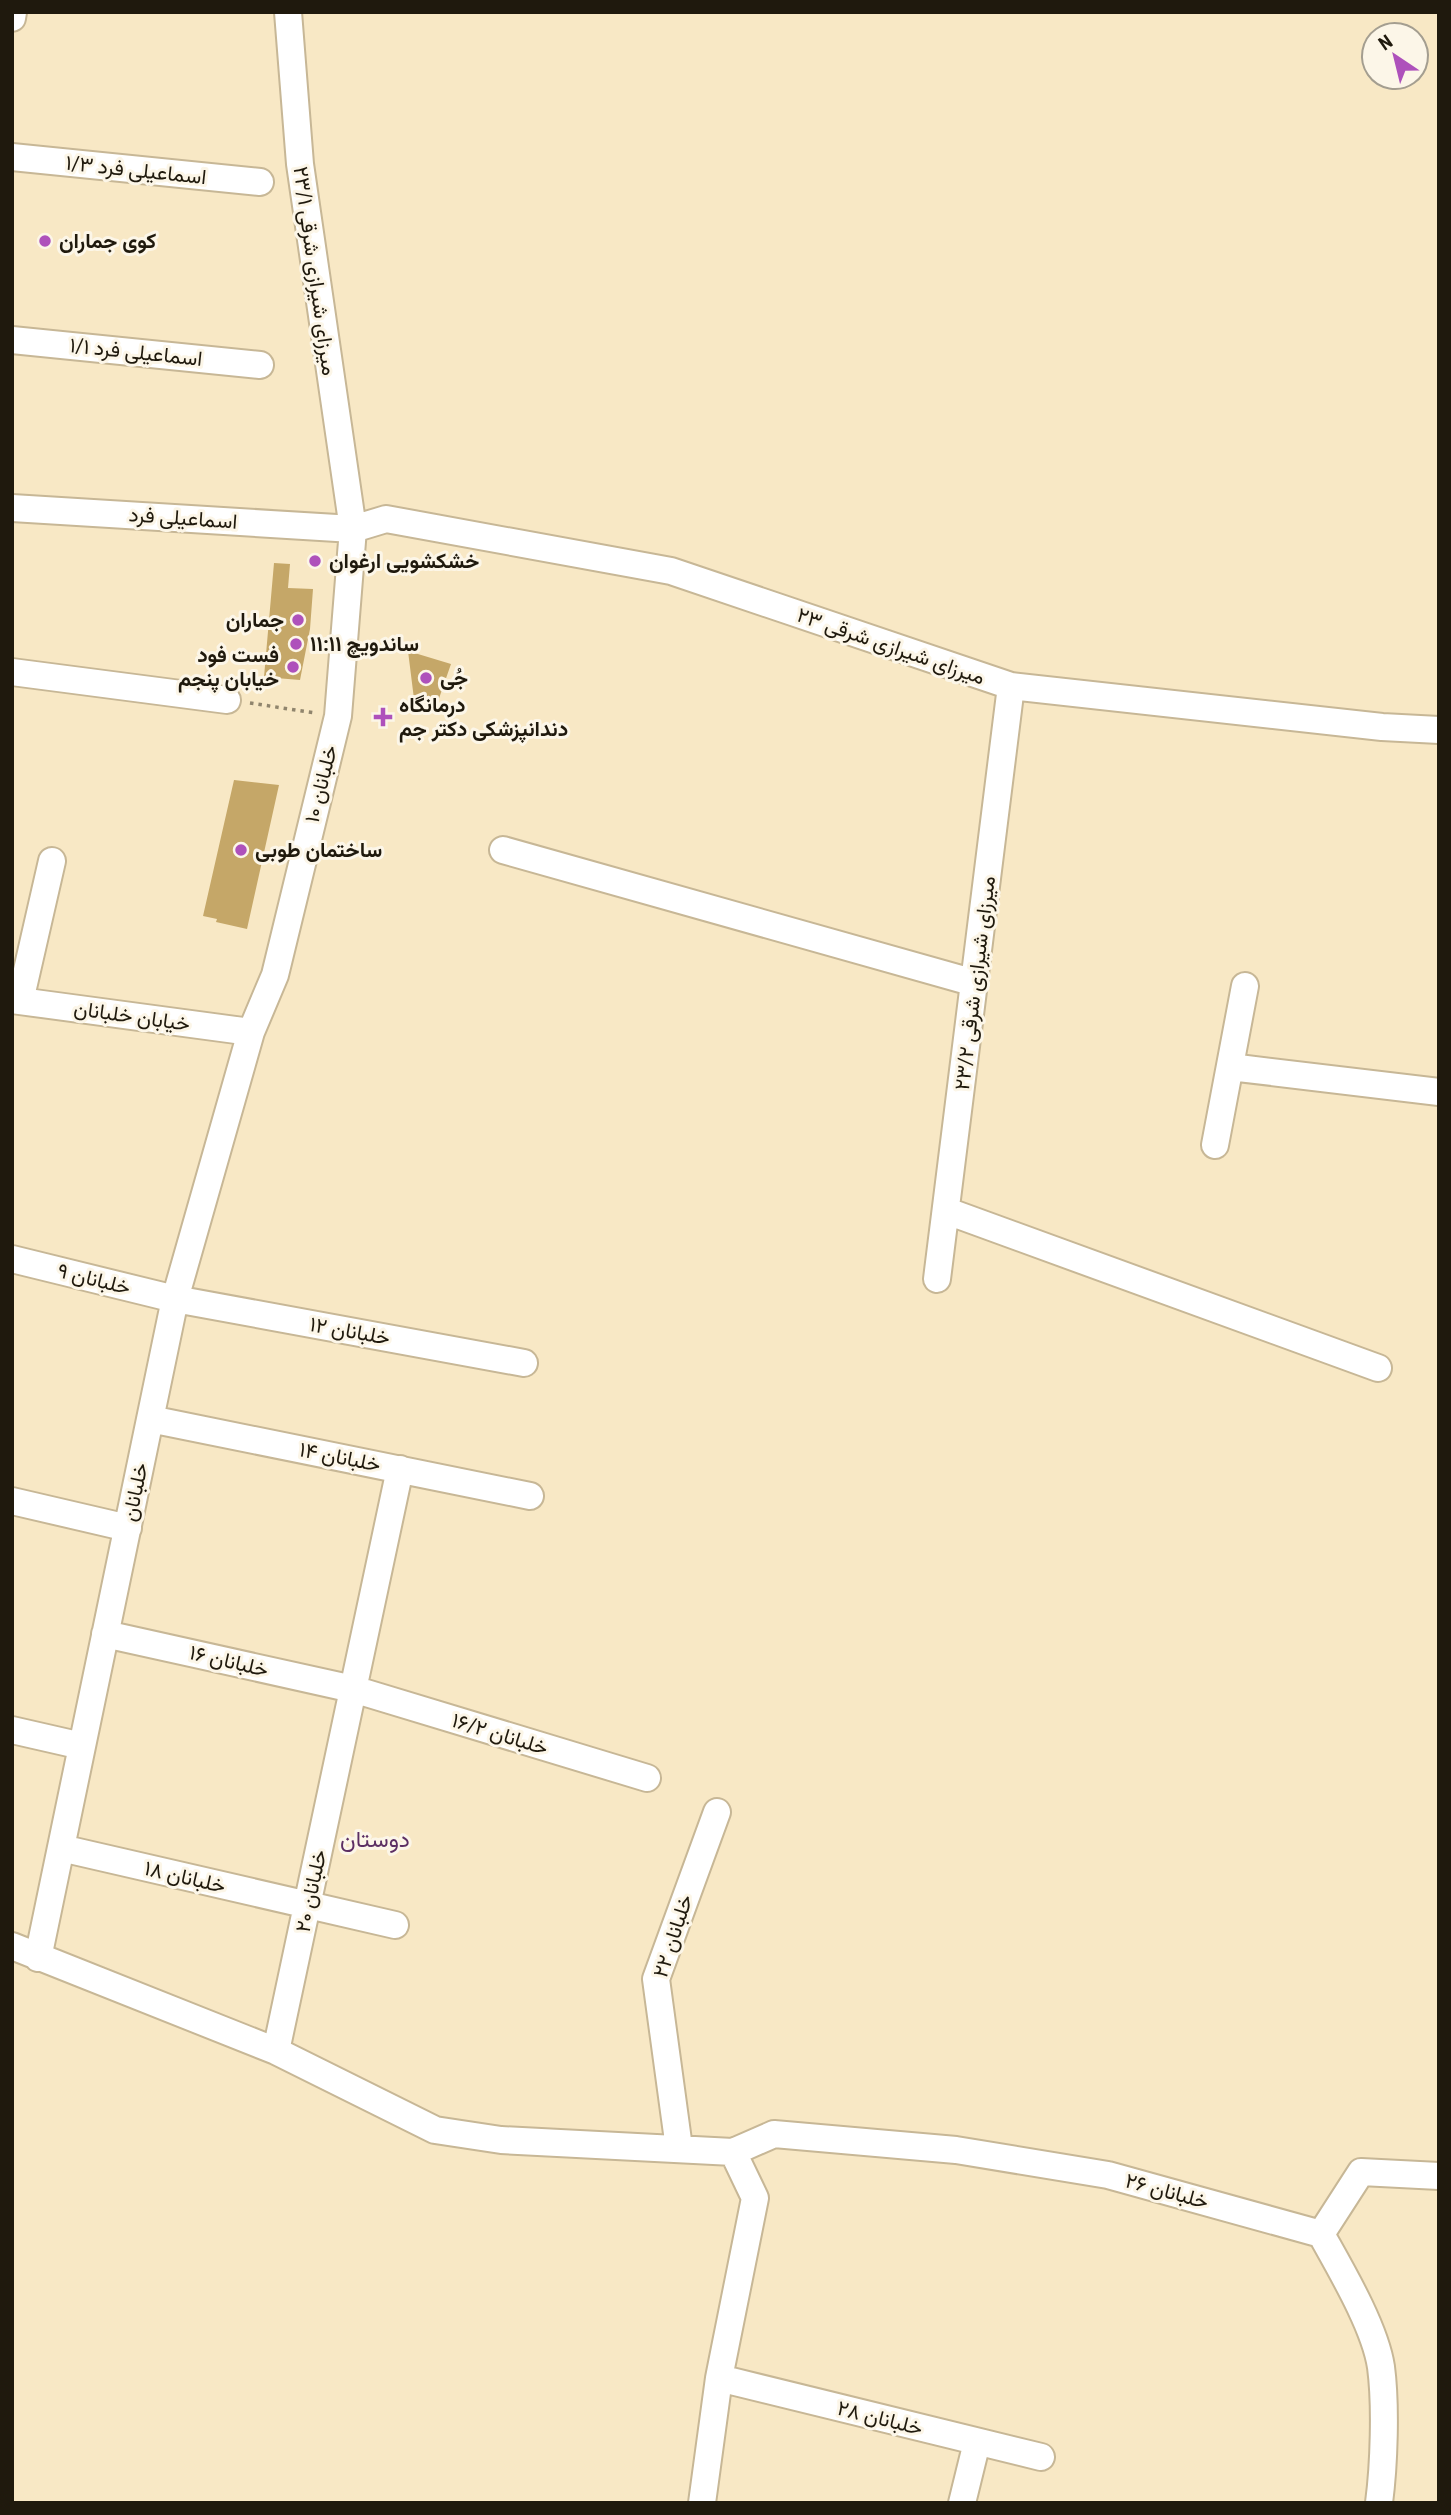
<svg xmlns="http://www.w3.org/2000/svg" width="1451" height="2515" viewBox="0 0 1451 2515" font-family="'Roboto Condensed',Vazirmatn,sans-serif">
  <rect width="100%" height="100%" fill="#f8e8c5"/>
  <path fill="#c5a768" d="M274,563l16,1 -2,24 25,1 -3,40 -10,51 -36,-3z
    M408,651l43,13 -15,43 -22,-8z
    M234,780l45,5 -32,144 -31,-7 1,-3 -14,-3z"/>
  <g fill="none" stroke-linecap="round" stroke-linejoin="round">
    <defs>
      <path id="minor" d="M12,18l1,-6
        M12,157l248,25
        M12,340l248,25
        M12,508l341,21 33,-10 285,52 340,115 371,41 57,3
        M12,672l215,28
        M503,850l472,133
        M12,1000l239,32
        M20,1001l32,-140
        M1230,1067l209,25
        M1215,1145l30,-159
        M947,1211l431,157
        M12,1259l163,40 349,64
        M937,1279l74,-593
        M150,1419l380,77
        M12,1501l116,27
        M105,1634l248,55 294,89
        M12,1730l70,16
        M61,1848l334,77
        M12,1946l264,105 159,79 66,10 232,12 22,46 -36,180 -17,125
        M38,1958l137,-659 76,-267 24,-57 63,-259 15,-187 -53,-365 -12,-152
        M276,2051l124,-582
        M679,2148l-23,-169 61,-167
        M733,2152l41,-18 182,16 152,25 213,59c20,36 54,93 60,133 5,38 3,98 -2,136
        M1321,2234l40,-62 78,4
        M719,2378l322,79
        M962,2503l15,-61"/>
    </defs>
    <use href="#minor" stroke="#c7b796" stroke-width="30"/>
    <path stroke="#90856d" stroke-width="3.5" stroke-dasharray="3.5 5" stroke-linecap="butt" d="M250,703l65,10"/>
    <use href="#minor" stroke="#fff" stroke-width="26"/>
  </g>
  <g fill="#ae51bb" stroke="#fcf6e8" stroke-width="2.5">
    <circle cx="45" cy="241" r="7"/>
    <circle cx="315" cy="561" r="7"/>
    <circle cx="298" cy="620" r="7"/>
    <circle cx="296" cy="644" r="7"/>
    <circle cx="293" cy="667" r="7"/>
    <circle cx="426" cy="678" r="7"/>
    <path d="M379.5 706.5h7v7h7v7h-7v7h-7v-7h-7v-7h7z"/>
    <circle cx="241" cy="850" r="7"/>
  </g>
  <g text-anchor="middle" stroke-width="6" stroke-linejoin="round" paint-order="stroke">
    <g font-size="21" fill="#1f190d" stroke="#fcf6e8">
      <text transform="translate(136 170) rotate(6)" y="7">۱/۳ اسماعیلی فرد</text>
      <text transform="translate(315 271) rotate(82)" y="7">۲۳/۱ میرزای شیرازی شرقی</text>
      <text transform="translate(136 352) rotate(6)" y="7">۱/۱ اسماعیلی فرد</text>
      <text transform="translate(183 518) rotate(4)" y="7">اسماعیلی فرد</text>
      <text transform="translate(891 646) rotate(19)" y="7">۲۳ میرزای شیرازی شرقی</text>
      <text transform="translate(321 784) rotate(-76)" y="7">۱۰ خلبانان</text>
      <text transform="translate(975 983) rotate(-83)" y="7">۲۳/۲ میرزای شیرازی شرقی</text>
      <text transform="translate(132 1016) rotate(8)" y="7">خیابان خلبانان</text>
      <text transform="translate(94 1279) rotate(14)" y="7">۹ خلبانان</text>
      <text transform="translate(350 1331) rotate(10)" y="7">۱۲ خلبانان</text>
      <text transform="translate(340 1457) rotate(11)" y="7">۱۴ خلبانان</text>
      <text transform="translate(135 1492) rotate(-78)" y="7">خلبانان</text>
      <text transform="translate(229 1661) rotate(13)" y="7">۱۶ خلبانان</text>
      <text transform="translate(500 1734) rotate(17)" y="7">۱۶/۲ خلبانان</text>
      <text transform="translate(185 1877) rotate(13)" y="7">۱۸ خلبانان</text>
      <text transform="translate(311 1891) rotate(-78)" y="7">۲۰ خلبانان</text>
      <text transform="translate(673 1936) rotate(-72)" y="7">۲۲ خلبانان</text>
      <text transform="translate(1167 2191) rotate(15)" y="7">۲۶ خلبانان</text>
      <text transform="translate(880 2418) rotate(14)" y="7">۲۸ خلبانان</text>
    </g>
    <g font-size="21" font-weight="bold" fill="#1f190d" stroke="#fcf6e8" text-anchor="start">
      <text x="59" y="248">کوی جماران</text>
      <text x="329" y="568">خشکشویی ارغوان</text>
      <text x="284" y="627" text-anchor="end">جماران</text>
      <text x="310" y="651">ساندویچ ۱۱:۱۱</text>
      <text x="279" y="662" text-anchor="end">فست فود<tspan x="279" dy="24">خیابان پنجم</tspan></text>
      <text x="440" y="685">جُی</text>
      <text x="399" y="712">درمانگاه<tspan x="399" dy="24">دندانپزشکی دکتر جم</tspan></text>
      <text x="255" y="857">ساختمان طوبی</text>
    </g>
    <g font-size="23" fill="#5c2f63" stroke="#fcf6e8">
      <text x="375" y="1847">دوستان</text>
    </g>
  </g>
  <rect width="1451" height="2515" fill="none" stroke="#1f190d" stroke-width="28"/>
  <g transform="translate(1395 56) rotate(325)"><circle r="33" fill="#fcf6e8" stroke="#a49e90" stroke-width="2"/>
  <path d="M0-5L12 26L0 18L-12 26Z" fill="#ae51bb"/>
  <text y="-10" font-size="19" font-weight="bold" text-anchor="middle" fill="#1f190d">N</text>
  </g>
</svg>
